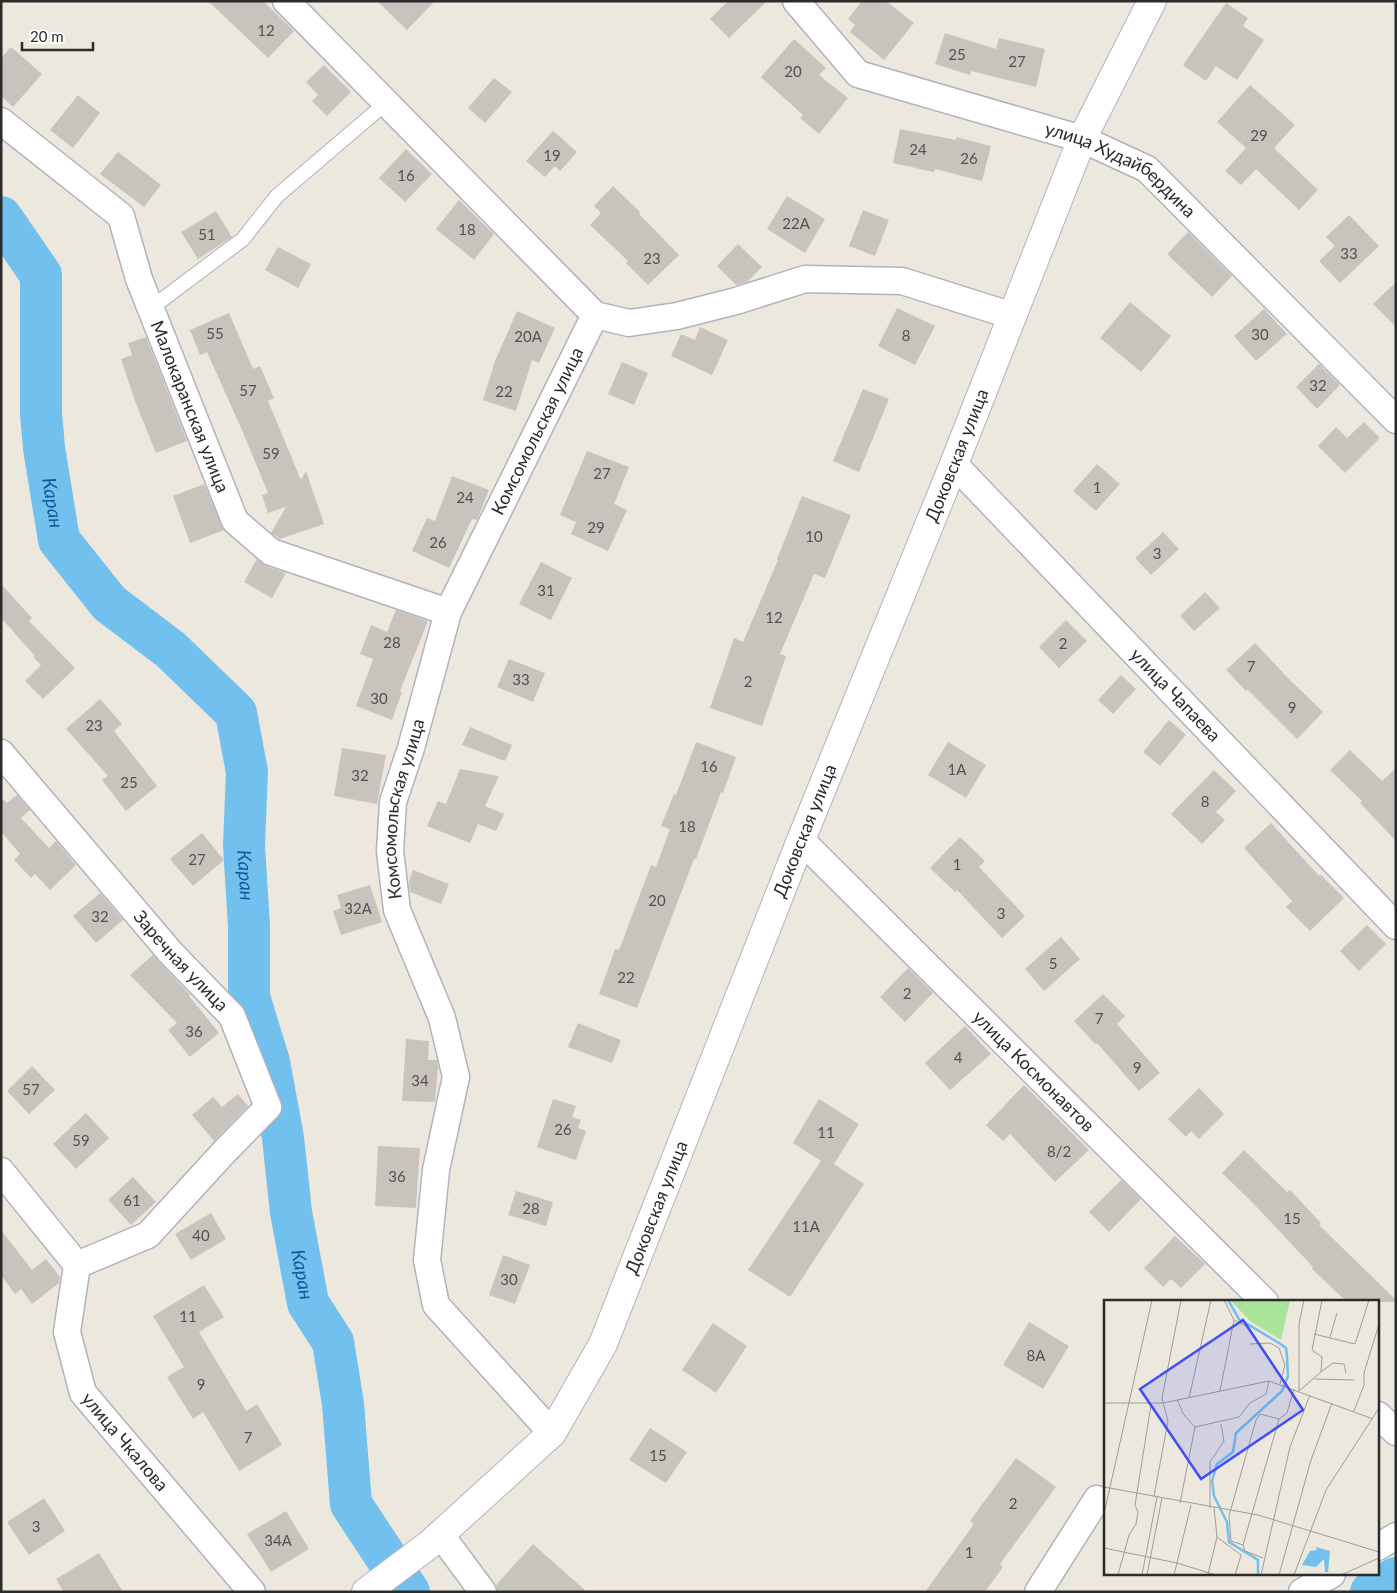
<svg xmlns="http://www.w3.org/2000/svg" width="1397" height="1593" viewBox="0 0 1397 1593" font-family="Lato,sans-serif">
  <rect width="100%" height="100%" fill="#ede8dd"/>
  <g fill="none" stroke-linecap="round" stroke-linejoin="round">
    <g stroke="#71c0ee" stroke-width="42">
      <path id="s1" d="M1,217l40,58v138l3,35 15,92 50,63 62,47 65,63 11,59 -3,74 5,80v71l20,65 14,76 8,74 17,91 25,39 10,62 8,100 58,88"/>
      <path d="M1371,1592l25,-14"/>
    </g>
  </g>
  <path fill="#c8c4bd" d="M208,1h55l31,30 -26,27z
    M377,1h58l-28,29z
    M728,1h39l-38,37 -19,-19z
    M862,1h24l28,22 -30,37 -34,-28 5,-7 -7,-6z
    M1226,3l22,15 -5,8 21,14 -27,40 -21,-14 -10,15 -23,-16z
    M945,33l51,16 3,-11 46,11 -9,38 -65,-16 -1,4 -35,-11z
    M794,39l32,29 -7,7 29,23 -29,36 -19,-16 3,-3 -42,-38z
    M11,47l31,27 -29,33 -12,-11v-38z
    M324,65l27,27 -24,24 -15,-15 6,-6 -12,-13z
    M494,78l18,14 -27,31 -17,-15z
    M1250,85l45,40 -21,23 44,42 -19,20 -43,-41 -15,16 -16,-14 21,-23 -29,-26z
    M78,95l22,18 -27,35 -23,-18z
    M900,129l56,11v-3l35,9 -9,35 -47,-12 -1,3 -41,-9z
    M553,131l24,21 -17,19 -5,-5 -10,11 -19,-16z
    M406,149l26,25 -27,28 -26,-24z
    M118,152l43,33 -17,22 -44,-33z
    M613,186l27,26 -1,2 40,41 -31,30 -22,-22 2,-2 -38,-36 11,-12 -7,-7z
    M787,196l38,23 -20,34 -38,-24z
    M459,200l35,34 -20,26 -38,-31z
    M863,210l26,10 -14,36 -26,-10z
    M216,211l16,26 -34,22 -17,-27z
    M1349,215l30,31 -39,37 -21,-22 16,-15 -9,-9z
    M1188,232l44,44 -20,21 -45,-43z
    M738,244l24,23 -15,15 -11,3 -19,-19z
    M278,247l33,17 -13,24 -33,-18z
    M1396,282v45l-23,-23z
    M1130,302l41,34 -30,36 -41,-34z
    M897,308l38,18 -20,39 -37,-19z
    M1264,309l23,25 -31,27 -22,-25z
    M517,311l38,17 -16,35 -7,-3 -16,51 -33,-11 12,-39z
    M229,313l24,56 7,-3 14,32 -6,3 33,79 5,-9 18,53 -44,15 -9,-6 15,-26 -18,6 -6,-18 6,-2 -26,-63 -35,-78 -7,3 -10,-25z
    M700,327l28,13 -16,35 -41,-19 10,-22 14,6z
    M146,337l41,104 -31,12 -21,-52 -14,-42 11,-4 -4,-12z
    M622,362l26,11 -14,32 -26,-11z
    M1319,364l21,21 -23,24 -21,-22z
    M863,389l26,10 -30,73 -26,-11z
    M1364,422l16,16 -35,35 -27,-27 18,-19 11,11z
    M587,451l42,16 -15,37 13,6 -19,41 -37,-17 5,-12 -16,-7z
    M1097,464l23,20 -24,27 -23,-20z
    M452,476l37,14 -12,30 -5,-1 -23,49 -37,-17 15,-33 8,3z
    M204,484l20,46 -34,13 -17,-47z
    M802,496l49,19 -26,63 -11,-4 -34,80 6,2 -24,70 -52,-18 24,-70 9,4 35,-82 -1,-1z
    M1163,532l16,17 -28,26 -16,-17z
    M257,559l9,7 20,7 -14,25 -28,-16z
    M541,562l31,16 -21,42 -32,-16z
    M1,584l31,34 -3,3 46,47 -32,31 -18,-18 16,-16 -8,-8 2,-1 -34,-38z
    M1205,592l15,16 -26,23 -14,-15z
    M396,610l32,11 -28,70 2,1 -10,28 -36,-14 17,-47 -13,-5 11,-29 16,7z
    M1066,620l21,21 -28,27 -20,-21z
    M1255,643l32,34 36,35 -26,27 -49,-49 -2,1 -20,-21z
    M509,659l36,14 -12,29 -36,-15z
    M1121,675l15,14 -23,25 -15,-14z
    M100,699l22,25 -8,7 43,55 -31,25 -24,-31 6,-4 -42,-47z
    M1169,720l17,15 -26,31 -17,-14z
    M470,727l42,18 -7,16 -43,-16z
    M696,742l40,15 -13,36 -2,-1 -25,67h-2l-57,149 -38,-14 16,-45 4,1 32,-85 5,2 14,-38 -9,-3 13,-32 2,1z
    M948,742l38,23 -20,33 -38,-23z
    M342,748l44,7 -9,49 -43,-8z
    M1350,750l32,31 14,-13v73l-36,-38 2,-2 -32,-31z
    M460,769l39,7 -14,30 19,8 -8,17 -18,-7 -8,19 -43,-17 11,-25 8,3z
    M1214,770l22,21 -20,21 9,8 -23,24 -31,-30z
    M17,795l13,15 -9,8 28,30 7,-7 20,24 -26,25 -15,-16 -4,4 -17,-18 6,-6 -17,-20 -2,1v-37l6,5z
    M1271,823l48,53 1,-2 24,24 -34,33 -24,-24 6,-6 -48,-53z
    M202,833l22,27 -31,26 -23,-27z
    M960,837l25,24 -6,6 46,49 -23,22 -45,-48 -2,2 -25,-24z
    M413,870l36,14 -8,20 -31,-12 -1,-11z
    M370,885l12,37 -41,13 -8,-24 8,-3 -4,-13z
    M100,893l23,27 -27,23 -23,-27z
    M1367,925l19,19 -27,27 -19,-20z
    M1061,937l19,22 -36,32 -19,-22z
    M153,955l37,40 -1,1 30,37 -29,24 -22,-27 9,-7 -47,-48z
    M908,968l25,25 -28,29 -25,-25z
    M1103,994l22,22 -8,8 43,49 -21,18 -42,-48 -2,1 -21,-23z
    M578,1023l43,17 -9,23 -44,-16z
    M965,1026l26,28 -41,36 -25,-27z
    M406,1039l23,2 -1,19h9l1,7 -3,35 -33,-1z
    M32,1066l23,24 -26,24 -22,-23z
    M1024,1085l65,65 -34,32 -45,-48 -7,7 -17,-16z
    M1199,1088l25,26 -25,25 -8,-8 -5,6 -18,-18z
    M238,1094l10,12 -34,35 -22,-26 21,-18 9,10z
    M553,1099l23,7 -4,11 9,3 -3,8 8,3 -10,29 -39,-13z
    M819,1099l40,25 -25,40 30,20 -74,113 -42,-27 73,-109 -28,-18z
    M86,1113l23,25 -33,31 -23,-25z
    M378,1146l42,2 -4,60 -41,-2z
    M1244,1150l43,42 3,-2 31,33 -2,2 77,75v2h-49l-35,-33 1,-2 -61,-65 -30,-29z
    M133,1177l23,25 -25,23 -23,-25z
    M1121,1180l20,19 -32,33 -20,-20z
    M516,1191l37,11 -7,24 -38,-11z
    M211,1213l15,26 -35,21 -16,-26z
    M1,1230l31,40 14,-11 14,18 -1,6 -27,21 -11,-15 -6,5 -14,-19z
    M1175,1236l30,28 -24,24 -10,-9 -8,8 -19,-19z
    M503,1255l27,10 -15,39 -26,-9z
    M204,1285l20,32 -25,15 47,79 11,-7 25,41 -43,26 -36,-59 -10,7 -26,-42 17,-10 -31,-51z
    M1029,1322l40,24 -26,43 -40,-24z
    M713,1323l34,23 -31,47 -34,-23z
    M650,1428l37,24 -21,31 -37,-23z
    M1016,1458l40,29 -56,77 3,3 -18,25h-60l49,-68 -4,-3z
    M44,1498l21,33 -36,24 -22,-33z
    M286,1511l23,38 -38,23 -24,-38z
    M533,1544l54,48h-89l-2,-7z
    M99,1553l24,39h-59l-8,-13z"/>
  <g fill="none" stroke-linecap="round" stroke-linejoin="round">
    <defs>
      <path id="service" d="M151,308l92,-69 34,-43 109,-93"/>
      <g id="minor">
        <path d="M286,1l309,314 34,8 48,-7 59,-15 69,-22 97,2 111,35"/>
        <path id="s2" d="M796,1l62,73 224,65 65,30 249,251"/>
        <path id="s3" d="M1,121l120,95 18,63 96,242 36,31 177,60"/>
        <path id="s4" d="M954,464l442,462"/>
        <path id="s5" d="M1,753l169,199 62,64 36,91 -43,44 -77,84 -71,30"/>
        <path id="s6" d="M801,840l464,462"/>
        <path id="s7" d="M1,1171l76,94 -10,67 16,61 169,199"/>
        <path d="M1378,1415l18,17"/>
        <path id="s8" d="M552,1433l-116,-128 -9,-45 9,-90 20,-93 -14,-59 -45,-108 -7,-59 3,-49 18,-54 37,-136 147,-297"/>
        <path d="M440,1534l43,58"/>
        <path d="M1378,1547l18,-11"/>
        <path d="M1038,1592l59,-93"/>
        <path d="M1302,1592l30,-18"/>
      </g>
      <g id="secondary">
        <path id="s9" d="M366,1592l64,-48 122,-111 51,-89 198,-504 153,-376 128,-325 70,-138"/>
      </g>
    </defs>
    <use href="#service" stroke="#b1b2bf" stroke-width="16"/>
    <use href="#minor" stroke="#b1b2bf" stroke-width="29"/>
    <use href="#secondary" stroke="#b1b2bf" stroke-width="30"/>
    <use href="#service" stroke="#fff" stroke-width="14"/>
    <use href="#minor" stroke="#fff" stroke-width="26"/>
    <use href="#secondary" stroke="#fff" stroke-width="28"/>
  </g>
  <g text-anchor="middle" stroke-width="4" stroke-linejoin="round" paint-order="stroke">
    <g font-size="15" fill="#525150">
      <text x="266" y="36">12</text>
      <text x="957" y="60">25</text>
      <text x="1017" y="67">27</text>
      <text x="793" y="77">20</text>
      <text x="1259" y="141">29</text>
      <text x="918" y="155">24</text>
      <text x="552" y="161">19</text>
      <text x="969" y="164">26</text>
      <text x="406" y="181">16</text>
      <text x="796" y="229">22А</text>
      <text x="467" y="235">18</text>
      <text x="207" y="240">51</text>
      <text x="1349" y="259">33</text>
      <text x="652" y="264">23</text>
      <text x="215" y="339">55</text>
      <text x="1260" y="340">30</text>
      <text x="906" y="341">8</text>
      <text x="528" y="342">20А</text>
      <text x="1318" y="391">32</text>
      <text x="248" y="396">57</text>
      <text x="504" y="397">22</text>
      <text x="271" y="459">59</text>
      <text x="602" y="479">27</text>
      <text x="1097" y="493">1</text>
      <text x="465" y="503">24</text>
      <text x="596" y="533">29</text>
      <text x="814" y="542">10</text>
      <text x="438" y="548">26</text>
      <text x="1157" y="559">3</text>
      <text x="546" y="596">31</text>
      <text x="774" y="623">12</text>
      <text x="392" y="648">28</text>
      <text x="1063" y="649">2</text>
      <text x="1251" y="672">7</text>
      <text x="521" y="685">33</text>
      <text x="748" y="687">2</text>
      <text x="379" y="704">30</text>
      <text x="1292" y="713">9</text>
      <text x="94" y="731">23</text>
      <text x="709" y="772">16</text>
      <text x="957" y="775">1А</text>
      <text x="360" y="781">32</text>
      <text x="129" y="788">25</text>
      <text x="1205" y="807">8</text>
      <text x="687" y="832">18</text>
      <text x="197" y="865">27</text>
      <text x="957" y="870">1</text>
      <text x="657" y="906">20</text>
      <text x="358" y="914">32А</text>
      <text x="1001" y="919">3</text>
      <text x="100" y="922">32</text>
      <text x="1053" y="969">5</text>
      <text x="626" y="983">22</text>
      <text x="907" y="999">2</text>
      <text x="1099" y="1024">7</text>
      <text x="194" y="1037">36</text>
      <text x="958" y="1063">4</text>
      <text x="1137" y="1073">9</text>
      <text x="420" y="1086">34</text>
      <text x="31" y="1095">57</text>
      <text x="563" y="1135">26</text>
      <text x="826" y="1138">11</text>
      <text x="81" y="1146">59</text>
      <text x="1059" y="1157">8/2</text>
      <text x="397" y="1182">36</text>
      <text x="132" y="1206">61</text>
      <text x="531" y="1214">28</text>
      <text x="1292" y="1224">15</text>
      <text x="806" y="1232">11А</text>
      <text x="201" y="1241">40</text>
      <text x="509" y="1285">30</text>
      <text x="188" y="1322">11</text>
      <text x="1036" y="1361">8А</text>
      <text x="201" y="1390">9</text>
      <text x="248" y="1443">7</text>
      <text x="658" y="1461">15</text>
      <text x="1013" y="1509">2</text>
      <text x="36" y="1532">3</text>
      <text x="278" y="1546">34А</text>
      <text x="969" y="1558">1</text>
    </g>
    <g font-size="18" fill="#2b2b2b" stroke="#fff">
      <text dy="6" stroke="none"><textPath href="#s2" startOffset="378">улица Худайбердина</textPath></text>
      <text dy="6" stroke="none"><textPath href="#s3" startOffset="356">Малокаранская улица</textPath></text>
      <text dy="6" stroke="none"><textPath href="#s8" startOffset="1090">Комсомольская улица</textPath></text>
      <text dy="6" stroke="none"><textPath href="#s9" startOffset="1304">Доковская улица</textPath></text>
      <text dy="6" stroke="none"><textPath href="#s4" startOffset="320">улица Чапаева</textPath></text>
      <text dy="6" stroke="none"><textPath href="#s8" startOffset="685">Комсомольская улица</textPath></text>
      <text dy="6" stroke="none"><textPath href="#s9" startOffset="899">Доковская улица</textPath></text>
      <text dy="6" stroke="none"><textPath href="#s5" startOffset="275">Заречная улица</textPath></text>
      <text dy="6" stroke="none"><textPath href="#s6" startOffset="328">улица Космонавтов</textPath></text>
      <text dy="6" stroke="none"><textPath href="#s9" startOffset="494">Доковская улица</textPath></text>
      <text dy="6" stroke="none"><textPath href="#s7" startOffset="316">улица Чкалова</textPath></text>
    </g>
    <g font-size="19" font-style="italic" fill="#0e5c9c" stroke="#fff">
      <text dy="7" stroke="none"><textPath href="#s1" startOffset="299">Каран</textPath></text>
      <text dy="7" stroke="none"><textPath href="#s1" startOffset="749">Каран</textPath></text>
      <text dy="7" stroke="none"><textPath href="#s1" startOffset="1154">Каран</textPath></text>
    </g>
  </g>
  <g transform="translate(1104 1300)">
    <rect width="275" height="275" fill="#ede8dd"/>
    <path d="M126,0h60l-9,40 -31,-19z" fill="#abe39a"/>
    <path d="M212,247l14,4 -2,21h-3l-1,-13 -8,8 -14,-2 8,-14 7,-1z" fill="#71c0ee"/>
    <path fill="none" stroke="#71c0ee" stroke-width="2.5" d="M124,0l11,19 40,24 7,5 1,8 1,20 -6,15 -46,42 -3,19 -16,12 -5,17 2,15 13,26 2,20 29,18v15"/>
    <path fill="none" stroke="#9f9c96" stroke-width="1" d="M120,0l10,20 14,7M0,5v35M210,34l41,10 14,-44M226,37l7,-24M146,44l20,-1 9,5 6,17 -5,19M217,72l12,-9 11,1 2,9M211,79l39,1M116,91l14,-71M195,91l22,-19 1,-15 -10,-7 10,-50M195,91v-67l5,-24M85,98l22,-98M73,100l7,15 11,12 -15,76M0,103h59l106,-22 104,38M250,111l10,-26v-12l15,-49M175,119l-19,-5 -4,6 -27,96 2,25 12,4 36,-126 8,-6 7,-24M91,127l44,-10 11,-14 16,-9 3,-13M0,187l154,28 121,37M50,196l14,-75 -6,-23 19,-98M106,208v-46l14,-21 -3,-17M0,214l48,-214M113,237l24,18 -6,20M139,245l2,6 18,7M0,248l73,15 39,12M104,274l9,-37 -3,-30M14,275l11,-40 7,-11 2,-12 -3,-7 16,-100M38,275l15,-78M43,275l15,-77M70,275l17,-70M157,275l29,-128 20,-52M175,275l32,-115 21,-57M190,275l32,-85 53,-82M237,275l38,-17"/>
    <path fill="#3f4ef8" fill-opacity="0.15" stroke="#3f4ef8" stroke-width="2.5" d="M139,20l60,90 -102,69 -61,-90z"/>
    <rect width="275" height="275" fill="none" stroke="#2b2b2b" stroke-width="2.5"/>
  </g>
  <rect width="1397" height="1593" fill="none" stroke="#2b2b2b" stroke-width="5"/>
  <path d="M22 42v8h71v-8" fill="none" stroke="#2b2b2b" stroke-width="2.5"/>
  <text x="30" y="42" font-size="15" fill="#2b2b2b" stroke="#ffffff" stroke-width="4" paint-order="stroke">20 m</text>
</svg>
